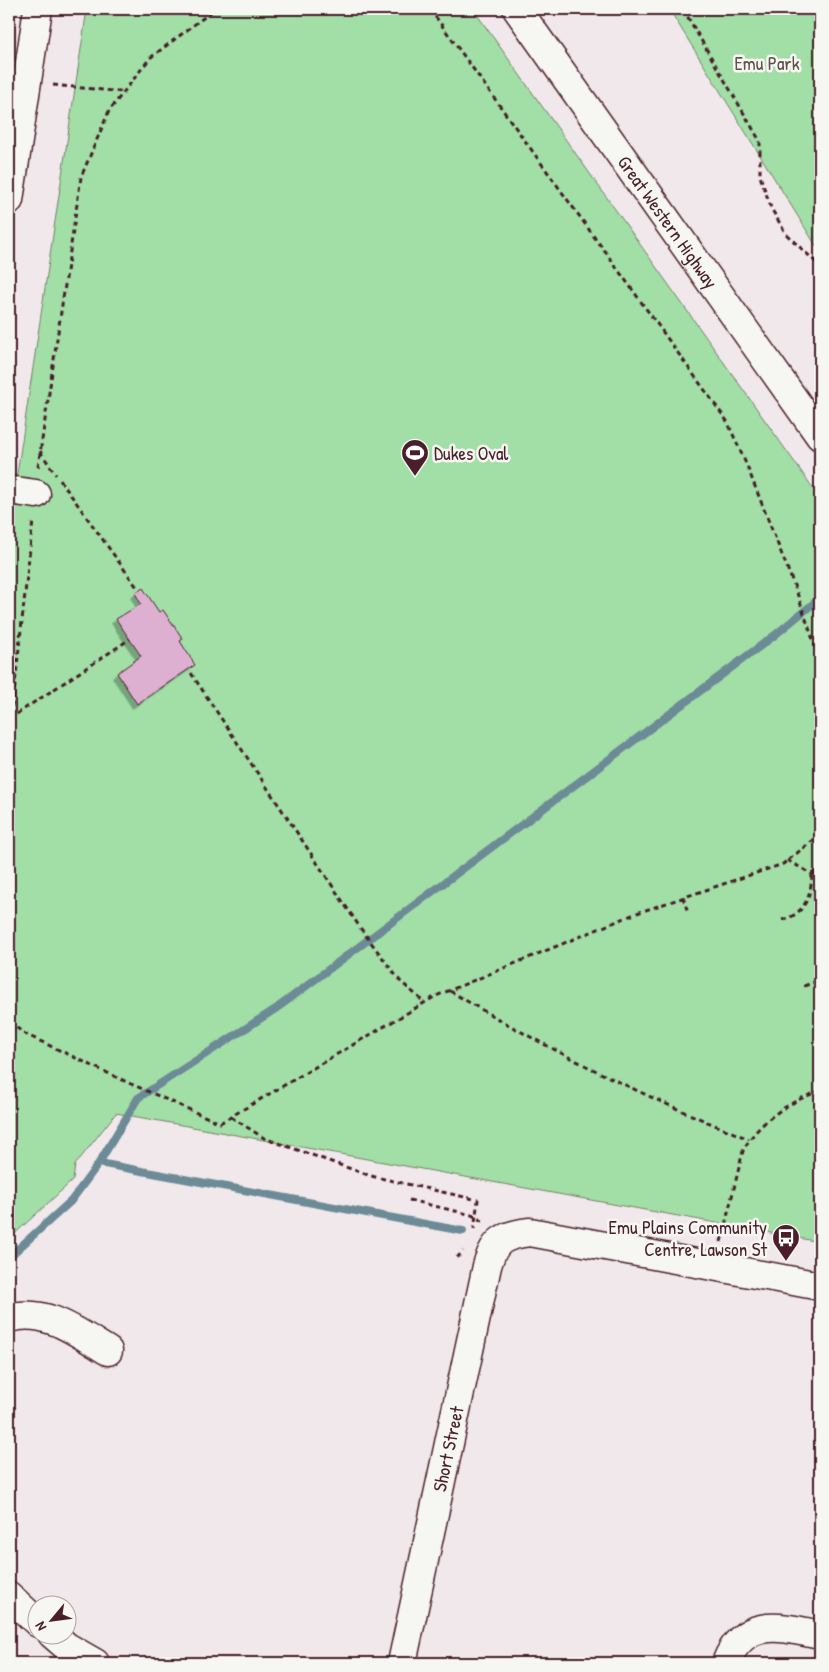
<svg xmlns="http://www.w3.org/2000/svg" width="829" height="1672" viewBox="0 0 829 1672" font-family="'Patrick Hand',sans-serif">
  <defs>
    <filter id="shadow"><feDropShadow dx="-4.5" dy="4.5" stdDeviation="0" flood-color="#0004"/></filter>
  </defs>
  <rect width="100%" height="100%" fill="#f1e8eb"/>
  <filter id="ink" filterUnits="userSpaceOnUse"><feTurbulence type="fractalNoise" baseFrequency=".02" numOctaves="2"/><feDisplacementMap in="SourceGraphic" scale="10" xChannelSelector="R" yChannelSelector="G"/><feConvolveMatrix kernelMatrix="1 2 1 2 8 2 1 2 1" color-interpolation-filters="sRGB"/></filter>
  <g filter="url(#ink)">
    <path fill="#a1dfa7" stroke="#767f69" d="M87,9h386l347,489v744l-704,-129 -41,52 -2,15 -64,59v-712z
      M669,9h151v243z"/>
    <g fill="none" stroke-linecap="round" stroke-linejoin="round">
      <path stroke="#6c8b96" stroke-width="8" d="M99,1163l364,68
        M9,1257l62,-56 28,-38 39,-65 139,-90 498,-373 45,-37"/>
    </g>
    <path fill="#ddafd1" stroke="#4a1f2b" filter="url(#shadow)" d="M143,588l16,24 4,-2 20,29 -3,2 15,24 -58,39 -20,-31 24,-17 -25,-37 25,-15 -6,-11z"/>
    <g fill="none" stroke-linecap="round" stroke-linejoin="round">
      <defs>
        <g id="minor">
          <path d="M9,200l29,-191"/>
          <path d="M9,490l27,4"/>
          <path d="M9,1318c37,-11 69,15 99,33"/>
          <path d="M9,1596l29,27"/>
          <path d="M52,1634l15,13 28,16"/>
          <path id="s1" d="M402,1663l85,-397c7,-26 17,-31 43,-34l290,54"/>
          <path d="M726,1663c18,-47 55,-36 94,-28"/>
        </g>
        <g id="highway">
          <path id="s2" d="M517,9l303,427"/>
        </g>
      </defs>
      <use href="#minor" stroke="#4a1f2b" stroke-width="31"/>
      <use href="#highway" stroke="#4a1f2b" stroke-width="31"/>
      <path stroke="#4a1f2b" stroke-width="3" stroke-dasharray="5 4" stroke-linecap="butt" d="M430,9l297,412 20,45 50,127 23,67
        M683,9l77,132v35l11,32 15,26 34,32
        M53,85l70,7
        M40,451l16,24
        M38,467l43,-290 28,-66 41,-53 65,-49
        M60,480l79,110
        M191,673l170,256 39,52 24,21
        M9,716l4,-14 20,-181
        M9,719l121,-80
        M787,860l25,14 8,-7
        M683,897l5,16
        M782,920c23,-6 29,-24 30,-46
        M804,986l16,-6
        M450,991c95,57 196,107 299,148
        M9,1022l16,12 106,50 89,39 216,-127 201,-83 146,-49 37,-29
        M231,1117l33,21 107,38 107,24 -4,29
        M409,1200l63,15 12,7
        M721,1242l22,-91c15,-30 47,-50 77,-60
        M457,1258l6,-7"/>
      <use href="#minor" stroke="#f6f6f2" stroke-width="28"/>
      <use href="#highway" stroke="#f6f6f2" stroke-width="28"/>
    </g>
  </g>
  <defs>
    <symbol id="stadium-pin" viewBox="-11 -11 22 30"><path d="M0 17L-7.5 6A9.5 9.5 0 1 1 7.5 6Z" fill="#4a1f2b" stroke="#f6f6f2"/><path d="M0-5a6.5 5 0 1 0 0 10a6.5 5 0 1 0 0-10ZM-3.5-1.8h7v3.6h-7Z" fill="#fff"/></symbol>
    <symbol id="bus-pin" viewBox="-11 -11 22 30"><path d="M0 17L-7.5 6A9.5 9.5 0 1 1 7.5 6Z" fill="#4a1f2b" stroke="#f6f6f2"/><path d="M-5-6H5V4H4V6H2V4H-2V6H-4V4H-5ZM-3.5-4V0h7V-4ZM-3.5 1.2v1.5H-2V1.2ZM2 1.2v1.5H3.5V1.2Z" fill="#fff"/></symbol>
  </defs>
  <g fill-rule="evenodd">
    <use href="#stadium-pin" x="399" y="437" width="32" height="43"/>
    <use href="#bus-pin" x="770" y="1222" width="32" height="43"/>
  </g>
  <g text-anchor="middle" stroke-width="5" stroke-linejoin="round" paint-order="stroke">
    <g font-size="19" fill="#604f4a" stroke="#f6f6f2">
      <text x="767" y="70">Emu Park</text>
    </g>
    <g font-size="19" fill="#4a1f2b" stroke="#f6f6f2">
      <text dy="7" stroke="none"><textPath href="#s2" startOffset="261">Great Western Highway</textPath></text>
      <text dy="7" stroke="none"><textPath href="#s1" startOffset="219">Short Street</textPath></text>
    </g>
    <g font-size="19" fill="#4a1f2b" stroke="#f6f6f2" text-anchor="start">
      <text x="434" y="460">Dukes Oval</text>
      <text x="767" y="1234" text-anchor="end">Emu Plains Community<tspan x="767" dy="22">Centre, Lawson St</tspan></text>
    </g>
  </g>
  <rect width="829" height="1672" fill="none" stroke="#f6f6f2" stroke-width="30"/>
  <rect x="15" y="15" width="799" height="1642" fill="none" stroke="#4a1f2b" stroke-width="2" filter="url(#ink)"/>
  <g transform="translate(52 1620) rotate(241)"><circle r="24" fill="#f6f6f2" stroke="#b1a0a2"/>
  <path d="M0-4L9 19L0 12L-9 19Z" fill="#4a1f2b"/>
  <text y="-8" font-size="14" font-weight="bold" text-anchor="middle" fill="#4a1f2b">N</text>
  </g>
</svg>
